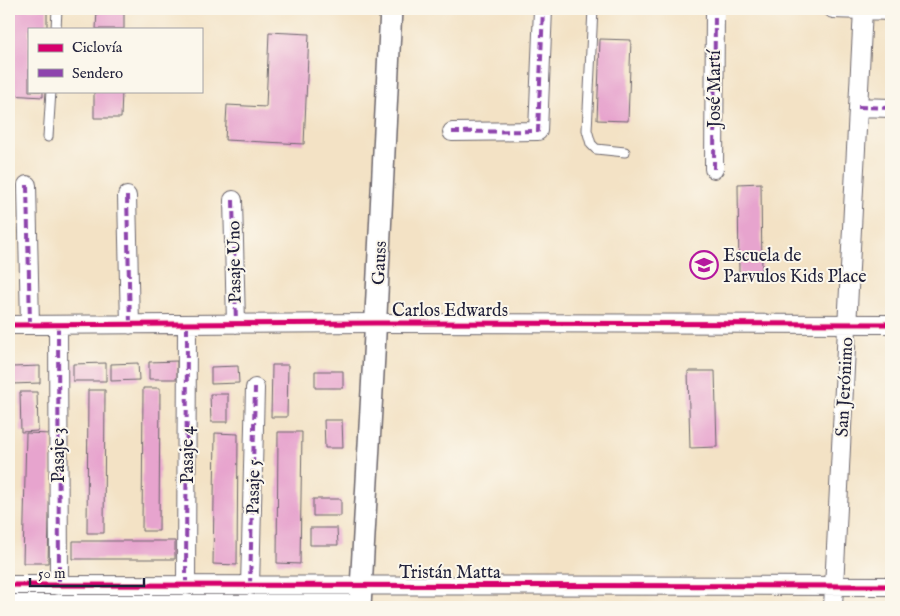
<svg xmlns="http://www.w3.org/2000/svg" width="900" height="616" viewBox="0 0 900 616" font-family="'IM FELL English',serif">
  <rect width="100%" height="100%" fill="#fbf7ec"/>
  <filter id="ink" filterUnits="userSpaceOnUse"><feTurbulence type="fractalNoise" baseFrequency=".02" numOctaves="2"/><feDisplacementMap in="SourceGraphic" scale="10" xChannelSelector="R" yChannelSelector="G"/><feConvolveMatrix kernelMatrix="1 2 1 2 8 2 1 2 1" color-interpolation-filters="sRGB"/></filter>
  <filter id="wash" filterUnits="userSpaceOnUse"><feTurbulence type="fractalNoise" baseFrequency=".0096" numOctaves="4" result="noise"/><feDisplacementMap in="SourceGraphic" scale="20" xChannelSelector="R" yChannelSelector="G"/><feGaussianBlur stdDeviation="1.12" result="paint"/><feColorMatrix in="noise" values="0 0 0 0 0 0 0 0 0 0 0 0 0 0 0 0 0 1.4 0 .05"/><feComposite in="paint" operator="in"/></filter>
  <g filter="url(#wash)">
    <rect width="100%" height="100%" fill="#f3e2c5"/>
    <g id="blocks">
      <path fill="#e7a4ce" d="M9,9h38v20h-18v62h14v6l-34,-2z
        M97,10l27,1v18h-28z
        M269,32l40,2 -5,110 -79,-4 2,-35 39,2z
        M600,39l31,1 -3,81 -31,-1z
        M94,91h28l-1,27h-27z
        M761,183l1,93h-23l-1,-92z
        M177,361v18h-28v-17z
        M106,363v18h-33v-17z
        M138,363l1,17 -28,1v-17z
        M272,365h16l-1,52h-16z
        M40,366v17l-28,1v-17z
        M238,366l1,17 -28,1v-17z
        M315,371h28v17h-28z
        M688,371h27l2,76 -27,1z
        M143,388h17l-1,143h-17z
        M88,390h17l-1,143h-17z
        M20,392h17l1,39 -17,1z
        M210,394h18v28h-17z
        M324,420h18l1,28h-18z
        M278,432h24l-2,132 -23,-1z
        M26,433l25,1 -3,129h-25z
        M215,433l23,1 -1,131 -24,-1z
        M313,499h28v17h-28z
        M310,528h27l1,17h-28z
        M73,541h102v18h-102z"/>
    </g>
  </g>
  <g filter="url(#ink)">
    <use href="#blocks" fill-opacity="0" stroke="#6b656b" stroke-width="1"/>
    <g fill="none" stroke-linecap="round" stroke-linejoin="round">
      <defs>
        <path id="service" d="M593,9l-6,121 4,14 5,5 29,3
          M56,29l1,-20
          M48,137l3,-46"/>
        <path id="minor" d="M833,9l58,2
          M858,107l33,1
          M452,132l86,-1 5,-122
          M714,169l1,-160
          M27,185l3,140
          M127,196l3,129
          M233,200l3,124
          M9,325l367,-2 515,1
          M58,325l1,261
          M9,585l882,1
          M186,586l1,-261
          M250,586l5,-198
          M9,604h351
          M833,607l30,-598"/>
        <path id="tertiary" d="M360,607l14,-252 17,-346"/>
      </defs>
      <use href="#service" stroke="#6b656b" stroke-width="11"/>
      <use href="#minor" stroke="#6b656b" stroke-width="20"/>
      <use href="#tertiary" stroke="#6b656b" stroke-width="24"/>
      <use href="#service" stroke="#fff" stroke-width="9"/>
      <use href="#minor" stroke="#fff" stroke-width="18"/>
      <use href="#tertiary" stroke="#fff" stroke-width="21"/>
      <path stroke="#8e44ad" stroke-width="4" stroke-dasharray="8 4" stroke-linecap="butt" d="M858,107l33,1
        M452,132l86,-1 5,-122
        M714,169l1,-160
        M27,185l3,140
        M127,196l3,129
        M233,200l3,124
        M58,325l1,261
        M186,586l1,-261
        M250,586l5,-198
        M59,607v-3
        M186,607v-3"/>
      <defs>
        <path id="cycleway" d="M9,325l367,-2 515,1
          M9,585l882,1"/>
      </defs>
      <use href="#cycleway" stroke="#fbf7ec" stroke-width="8"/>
      <use href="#cycleway" stroke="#d6006c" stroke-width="5"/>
    </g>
  </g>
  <defs>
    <symbol id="school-ring" viewBox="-11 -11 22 22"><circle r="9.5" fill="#fbf7ec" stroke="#b5179e" stroke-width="1.5"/><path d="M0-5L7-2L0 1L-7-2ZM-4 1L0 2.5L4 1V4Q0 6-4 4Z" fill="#b5179e"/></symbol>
  </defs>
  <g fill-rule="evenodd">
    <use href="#school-ring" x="688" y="249" width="32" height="32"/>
  </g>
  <g text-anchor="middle" stroke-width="4" stroke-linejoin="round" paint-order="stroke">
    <g font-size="18" fill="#22223b" stroke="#fbf7ec">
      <text transform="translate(714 89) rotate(-90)" y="6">José Martí</text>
      <text transform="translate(234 262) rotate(-91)" y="6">Pasaje Uno</text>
      <text transform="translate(379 263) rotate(-87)" y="6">Gauss</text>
      <text x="450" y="316">Carlos Edwards</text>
      <text transform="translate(844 387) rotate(-87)" y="6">San Jerónimo</text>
      <text transform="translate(58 455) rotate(-90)" y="6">Pasaje 3</text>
      <text transform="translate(187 455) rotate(-90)" y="6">Pasaje 4</text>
      <text transform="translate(253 487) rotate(-89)" y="6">Pasaje 5</text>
      <text x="450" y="578">Tristán Matta</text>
    </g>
    <g font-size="18" fill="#22223b" stroke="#fbf7ec" text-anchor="start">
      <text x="723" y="261">Escuela de<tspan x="723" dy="21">Parvulos Kids Place</tspan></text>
    </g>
  </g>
  <rect width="900" height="616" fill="none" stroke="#fbf7ec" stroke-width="30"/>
  <rect x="28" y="28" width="175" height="65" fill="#fbf7ec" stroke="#a4a2a5"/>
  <rect x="38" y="44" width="25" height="8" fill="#d6006c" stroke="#a4a2a5"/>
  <text x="72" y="52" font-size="15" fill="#22223b">Ciclovía</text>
  <rect x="38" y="69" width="25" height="8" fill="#8e44ad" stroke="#a4a2a5"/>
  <text x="72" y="78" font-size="15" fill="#22223b">Sendero</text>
  <path d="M30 578v8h114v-8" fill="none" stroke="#22223b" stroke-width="2.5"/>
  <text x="38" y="578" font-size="15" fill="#22223b" stroke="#fbf7ec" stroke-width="4" paint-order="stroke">50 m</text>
</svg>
